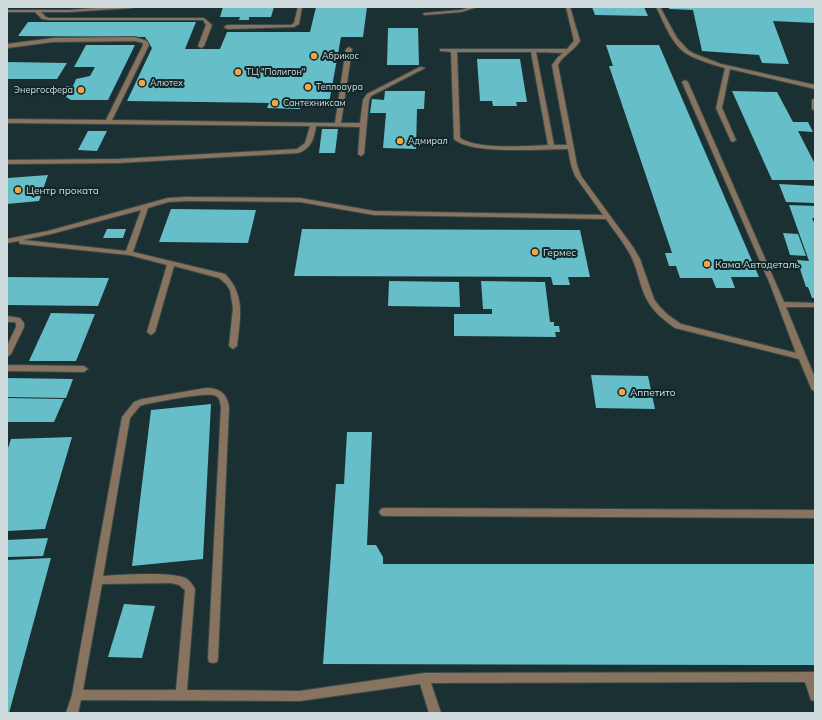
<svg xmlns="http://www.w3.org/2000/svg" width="822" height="720" viewBox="0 0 822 720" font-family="Mulish,sans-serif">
  <rect width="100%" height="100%" fill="#1b3032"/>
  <path fill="#65bec8" d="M223,7h51l-3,10h-22v3h-10l1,-3h-20z
    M316,7h51l-4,30h-22l-12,66h-28l-1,6 -33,-1 2,-5 -142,-2 25,-53 -7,-11 -127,-1 10,-14h168l-11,27h35l7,-17h83z
    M592,7h52l4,9 -53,-1z
    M669,7h146v16l-42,-2 16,43 -27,-1 -3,-8 -57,-4 -9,-41 -24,-1z
    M388,28h30l1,37h-32z
    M86,45h49l-27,55h-37l-5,-3 4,-6h-8l3,-5h8l3,-7 14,-3 5,-9h-21z
    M606,45h53l100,232h-28l4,11h-19l-4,-10h-32l-4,-12h-7l-4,-13h7l-63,-187h4z
    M477,59h43l7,43h-11l1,4h-24l-1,-5h-12z
    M7,62l60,1 -10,16h-50z
    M385,91h40l-1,18h-7l-1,40 -33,-1 3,-35h-16l2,-14 12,1z
    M732,91l45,1 16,30h15l5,10 -15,-1 17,33v16h-43z
    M322,129h16l-3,24h-16z
    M88,131h19l-10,20 -19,-1z
    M48,175l-9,26 -32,3 1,-26z
    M779,184l36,2v17l-29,-1z
    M789,205l26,1v12h-3l3,7v73h-3l-4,-11h-2l-9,-27 12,1z
    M171,209l85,1 -8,33 -89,-1z
    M107,229h19l-3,9h-20z
    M302,229l278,1 10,47h-22l2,8h-17l-2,-8 -257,-1z
    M783,233l15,1 8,22 -16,-1z
    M7,277l102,1 -11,28 -91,-1z
    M389,281l70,1 1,25 -72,-1z
    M481,281l64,1 5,40h4v4h5l1,6h-5l1,5 -102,-1v-22h38v-5h-9z
    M51,313l44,1 -19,47h-47z
    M591,375l57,1 7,33 -59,-1z
    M7,378l66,1 -7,19 -59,-1z
    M7,398l57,1 -10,23h-47z
    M211,404l-8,155 -71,7 19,-156z
    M347,432h25l-5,113h9l7,12v7h432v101l-492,-1 13,-180h8z
    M72,437l-27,92 -38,2v-80l4,-12z
    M48,538l-5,18 -36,1v-17z
    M51,558l-42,155h-2v-153z
    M124,604l31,2 -13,52 -34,-1z"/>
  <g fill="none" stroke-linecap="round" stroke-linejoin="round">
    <defs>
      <path id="lane" d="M109,7h25l-2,1 -63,4h-28l5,5 3,1h155l8,7 -8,21 -3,2 -3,-2 8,-21 -3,-5h-154l-7,-1 -7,-7h-28v-2h62z
        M298,7h4l-3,17 -5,3 -67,2 -3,-2 3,-2h64l3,-2z
        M470,7h7l-16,5 -36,3 -2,-1 2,-1 36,-3z
        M566,7h4l10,34c-6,10 -17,14 -22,24l19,100 4,11 52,71 7,12 14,40 5,7 9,9 13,9 115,29 -26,-69 -88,-202 3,-2 3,2 96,220 31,1v4h-29l29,71v13l-3,-1 -1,-2 -12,-29 -124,-31c-14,-10 -26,-20 -32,-37 -4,-11 -6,-22 -11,-33 -7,-14 -17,-26 -26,-39l-232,-4 -74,-13 -114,-1 -18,1 -20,6 -15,44 92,22c21,21 15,45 12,72l-4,3 -4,-3 4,-38 -3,-18 -4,-6 -7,-6 -45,-12 -19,66 -4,3 -4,-3 20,-67 -38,-10 -107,-11h-2l-1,-3 -12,2v-4l41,-8 120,-33 18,-1 114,1 74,13 229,4 -28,-39 -4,-11 -3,-16c-25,0 -97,6 -114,-10l-3,-87 -11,-1v-2h127l7,-8zM457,52h74l17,93c-24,1 -69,5 -88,-7zM536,52l27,1 -5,4 -6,8 15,80h-13zM141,210l-15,41 -103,-11 28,-6z
        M656,7h4l17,31 11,12 7,4 26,10 94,21v4l-85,-20 -8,39 14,32 -3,2 -2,-1 -15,-33 9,-40c-11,-3 -32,-9 -41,-16 -14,-11 -20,-30 -28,-45z
        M135,37l12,4 2,4 -37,75 223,3 11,-74 3,-2 3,2 -11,74h19l3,-23 4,-6 53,-27 5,1 -54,28 -2,4 -5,54 -3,2 -3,-2 2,-27 -44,-1c-2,13 -5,23 -18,27l-180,10 -111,1v-4l111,-1 179,-10 8,-6 5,-17 -303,-3v-4l99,1 37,-75v-2l-8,-2 -82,1 -46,6v-4l46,-6z
        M815,98v13l-3,-2v-9z
        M7,316l13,2 4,5v4l-13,27 -4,3v-11l9,-19v-3l-1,-2h-8z
        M7,365l77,1 4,3 -4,3 -77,-1z
        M206,388c13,0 21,5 23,19l-11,251 -1,4 -4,1 -4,-1 -1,-4 13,-251c-1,-4 -1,-9 -5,-11 -8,-5 -58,6 -70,8l-6,2 -10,12 -27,158c18,-1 71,-5 84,3 4,3 6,6 8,10l-8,101 113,1 124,-18 391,-1v29l-4,-1 -6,-18 -374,1 10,30h-12l-9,-29 -120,17 -219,-1 -3,13h-12l6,-18 50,-278 12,-15 8,-3zM171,583l8,2 6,5 -9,100h-93l19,-106z
        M384,508l431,2v8l-431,-2 -3,-1 -2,-3 2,-3z"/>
    </defs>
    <use href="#lane" stroke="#384b4d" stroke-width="2"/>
    <use href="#lane" fill="#87735e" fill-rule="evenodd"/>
  </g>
  <g fill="#f2a541" stroke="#112628" stroke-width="1.5">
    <circle cx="314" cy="56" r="4"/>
    <circle cx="238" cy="72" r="4"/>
    <circle cx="142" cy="83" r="4"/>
    <circle cx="308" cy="87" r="4"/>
    <circle cx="81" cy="90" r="4"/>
    <circle cx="275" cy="103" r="4"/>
    <circle cx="400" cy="141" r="4"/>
    <circle cx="18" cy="190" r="4"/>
    <circle cx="535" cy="252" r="4"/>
    <circle cx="707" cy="264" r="4"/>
    <circle cx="622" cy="392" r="4"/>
  </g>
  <g text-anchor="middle" stroke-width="4" stroke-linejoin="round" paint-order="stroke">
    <g font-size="9" fill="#cfdbdc" stroke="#112628" text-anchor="start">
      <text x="322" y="59">Абрикос</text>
      <text x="246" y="75">ТЦ "Полигон"</text>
      <text x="150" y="86">Алютех</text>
      <text x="316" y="90">Теплоаура</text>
      <text x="73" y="93" text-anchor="end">Энергосфера</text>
      <text x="283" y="106">Сантехниксам</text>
      <text x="408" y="144">Адмирал</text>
    </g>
    <g font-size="10" fill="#cfdbdc" stroke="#112628" text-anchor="start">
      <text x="26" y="194">Центр проката</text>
      <text x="543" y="256">Гермес</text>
      <text x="715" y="268">Кама Автодеталь</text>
      <text x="630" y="396">Аппетито</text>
    </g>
  </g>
  <rect width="822" height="720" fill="none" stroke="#cfdbdc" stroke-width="16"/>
</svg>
